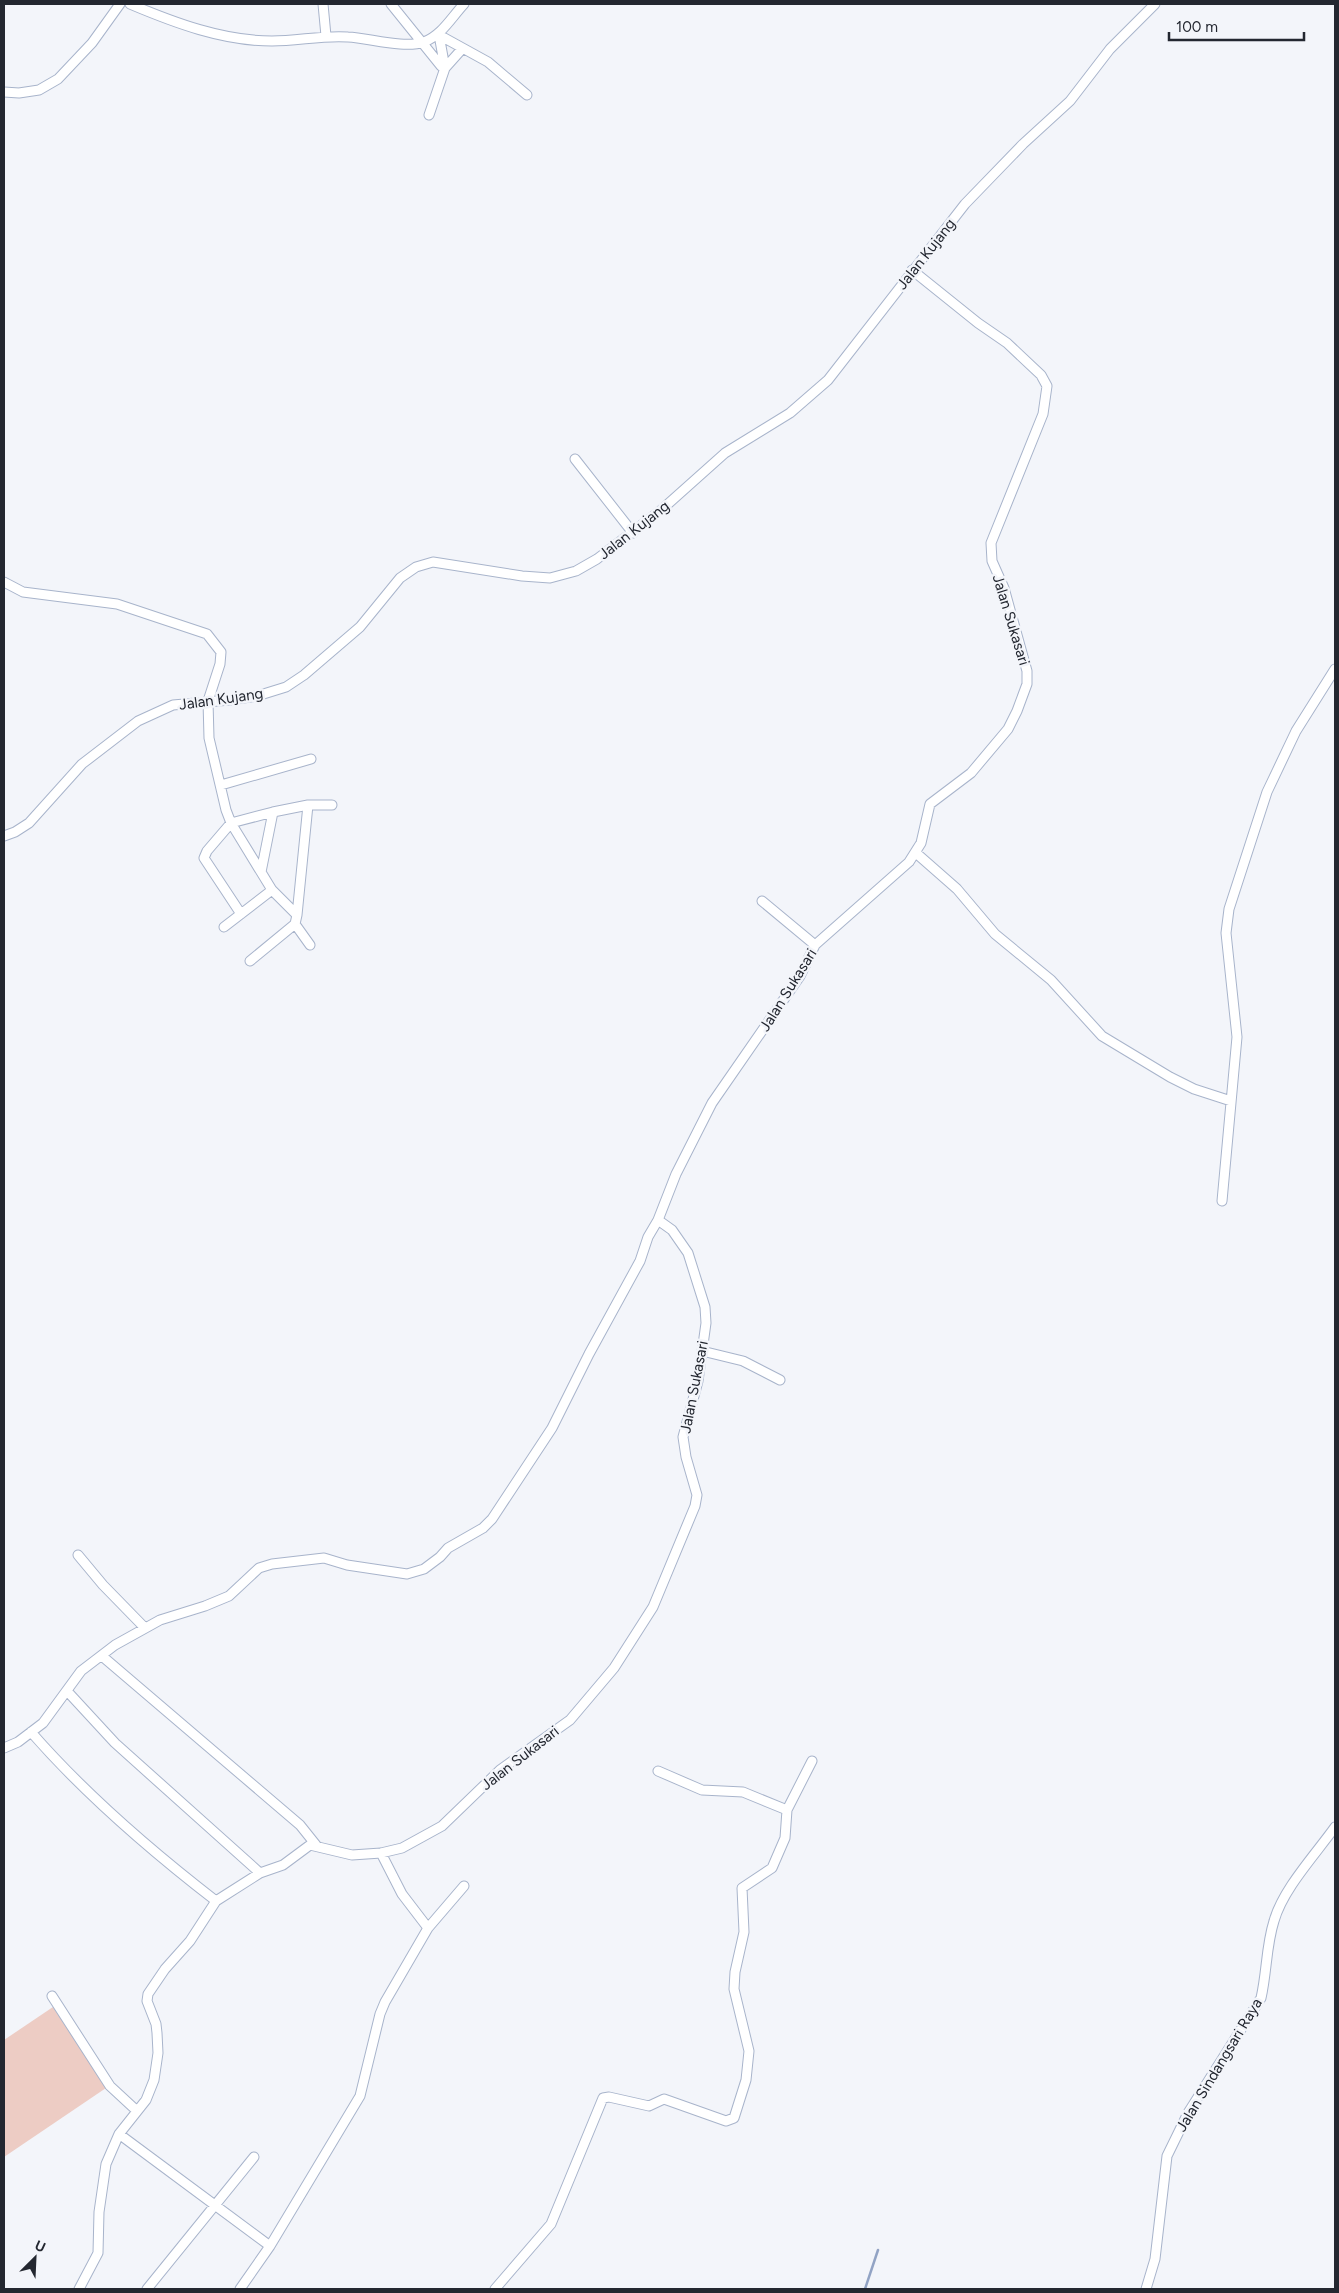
<svg xmlns="http://www.w3.org/2000/svg" width="1339" height="2293" viewBox="0 0 1339 2293" font-family="Figtree,sans-serif">
  <rect width="100%" height="100%" fill="#f3f5fa"/>
  <path fill="#edccc4" d="M53,2007l53,81 -102,69v-117z"/>
  <g fill="none" stroke-linecap="round" stroke-linejoin="round">
    <path stroke="#92a3c4" stroke-width="2.5" d="M865,2289l13,-39"/>
    <defs>
      <path id="minor" d="M130,4c45,19 93,37 142,37 26,0 51,-6 76,-4 21,1 56,12 76,5 18,-7 27,-24 40,-38
        M323,4l3,32
        M391,4l50,62 4,2 17,-19
        M4,92l15,1 20,-3 19,-11 34,-36 28,-39
        M429,115l16,-47 -6,-33 49,27 39,33
        M575,459l58,74
        M4,582l19,10 94,12 90,30 14,18 -1,12 -12,37 1,37 17,72 5,13 41,67 25,25 -2,9 15,21
        M221,785l90,-26
        M273,812l35,-7h24
        M4,836l11,-4 14,-9 53,-59 56,-43 35,-16 57,-5 27,-4 29,-9 18,-12 56,-48 40,-49 16,-11 17,-5 89,14 28,2 26,-7 21,-12 63,-48 65,-58 65,-40 38,-33 137,-176 58,-60 47,-43 40,-52 45,-45
        M916,853l41,36 38,45 56,46 51,56 68,41 24,12 37,12
        M762,901l53,44
        M241,914l-37,-56 3,-7 24,-28 42,-11 -12,60
        M297,915l11,-110
        M224,927l48,-37
        M250,961l45,-37
        M1222,1201l15,-164 -11,-104 3,-24 38,-117 29,-61 39,-62
        M702,1351l41,10 37,19
        M78,1555l25,30 41,42
        M102,1656l198,169 16,20
        M67,1691l48,52 145,130
        M31,1732c55,63 119,118 185,169
        M4,1748l14,-6 25,-19 38,-52 34,-26 45,-25 45,-14 24,-10 30,-28 13,-4 52,-6 23,7 60,9 17,-5 16,-12 8,-9 35,-20 9,-9 60,-91 37,-74 51,-93 8,-24 10,-17
        M658,1771l44,19 41,2 44,18
        M381,1853l21,41 26,34
        M52,1996l58,90 27,25
        M119,2134l151,112 90,-150 20,-82 5,-12 43,-74 36,-42
        M79,2289l19,-36 1,-41 7,-48 13,-30 27,-34 8,-20 4,-27 -1,-20 -1,-9 -9,-23 1,-7 17,-25 25,-28 26,-40 44,-28 23,-8 27,-20 42,10 29,-2 21,-5 40,-22 58,-56 70,-50 44,-52 39,-61 42,-101 2,-11 -11,-38 -3,-20 15,-56 8,-58 -1,-16 -17,-54 -16,-23 -14,-10 18,-46 36,-71 88,-127 15,-31 94,-83 12,-19 9,-39 41,-31 37,-44 9,-18 10,-27v-13l-23,-83 -12,-27 -1,-18 52,-129 4,-28 -6,-11 -34,-32 -29,-20 -66,-53
        M147,2289l107,-132
        M240,2289l30,-43
        M495,2289l56,-65 52,-126 6,-1 40,9 15,-7 62,22 8,-3 12,-38 3,-29 -15,-62 1,-17 9,-40 -2,-44 30,-20 13,-30 2,-28 25,-49
        M1146,2289l9,-30 12,-103 21,-43 73,-115c6,-26 5,-52 13,-77 9,-32 41,-66 61,-94"/>
    </defs>
    <use href="#minor" stroke="#a8b4cb" stroke-width="11"/>
    <use href="#minor" stroke="#fff" stroke-width="9"/>
  </g>
  <g text-anchor="middle" stroke-width="5" stroke-linejoin="round" paint-order="stroke">
    <g font-size="15" fill="#232730" stroke="#f3f5fa">
      <text transform="translate(926 254) rotate(-52)" y="5">Jalan Kujang</text>
      <text transform="translate(634 530) rotate(-38)" y="5">Jalan Kujang</text>
      <text transform="translate(1011 620) rotate(73)" y="5">Jalan Sukasari</text>
      <text transform="translate(221 699) rotate(-8)" y="5">Jalan Kujang</text>
      <text transform="translate(788 990) rotate(-58)" y="5">Jalan Sukasari</text>
      <text transform="translate(694 1387) rotate(-79)" y="5">Jalan Sukasari</text>
      <text transform="translate(520 1758) rotate(-38)" y="5">Jalan Sukasari</text>
      <text transform="translate(1219 2065) rotate(-59)" y="5">Jalan Sindangsari Raya</text>
    </g>
  </g>
  <rect width="1339" height="2293" fill="none" stroke="#232730" stroke-width="10"/>
  <g transform="translate(35 2258) rotate(24)" stroke="#f3f5fa" stroke-width="4" paint-order="stroke">
  <path d="M0-4L9 19L0 12L-9 19Z" fill="#232730"/>
  <text y="-8" font-size="14" font-weight="bold" text-anchor="middle" fill="#232730">U</text>
  </g>
  <path d="M1169 32v8h135v-8" fill="none" stroke="#232730" stroke-width="2.5"/>
  <text x="1176" y="32" font-size="15" fill="#232730" stroke="#f3f5fa" stroke-width="4" paint-order="stroke">100 m</text>
</svg>
